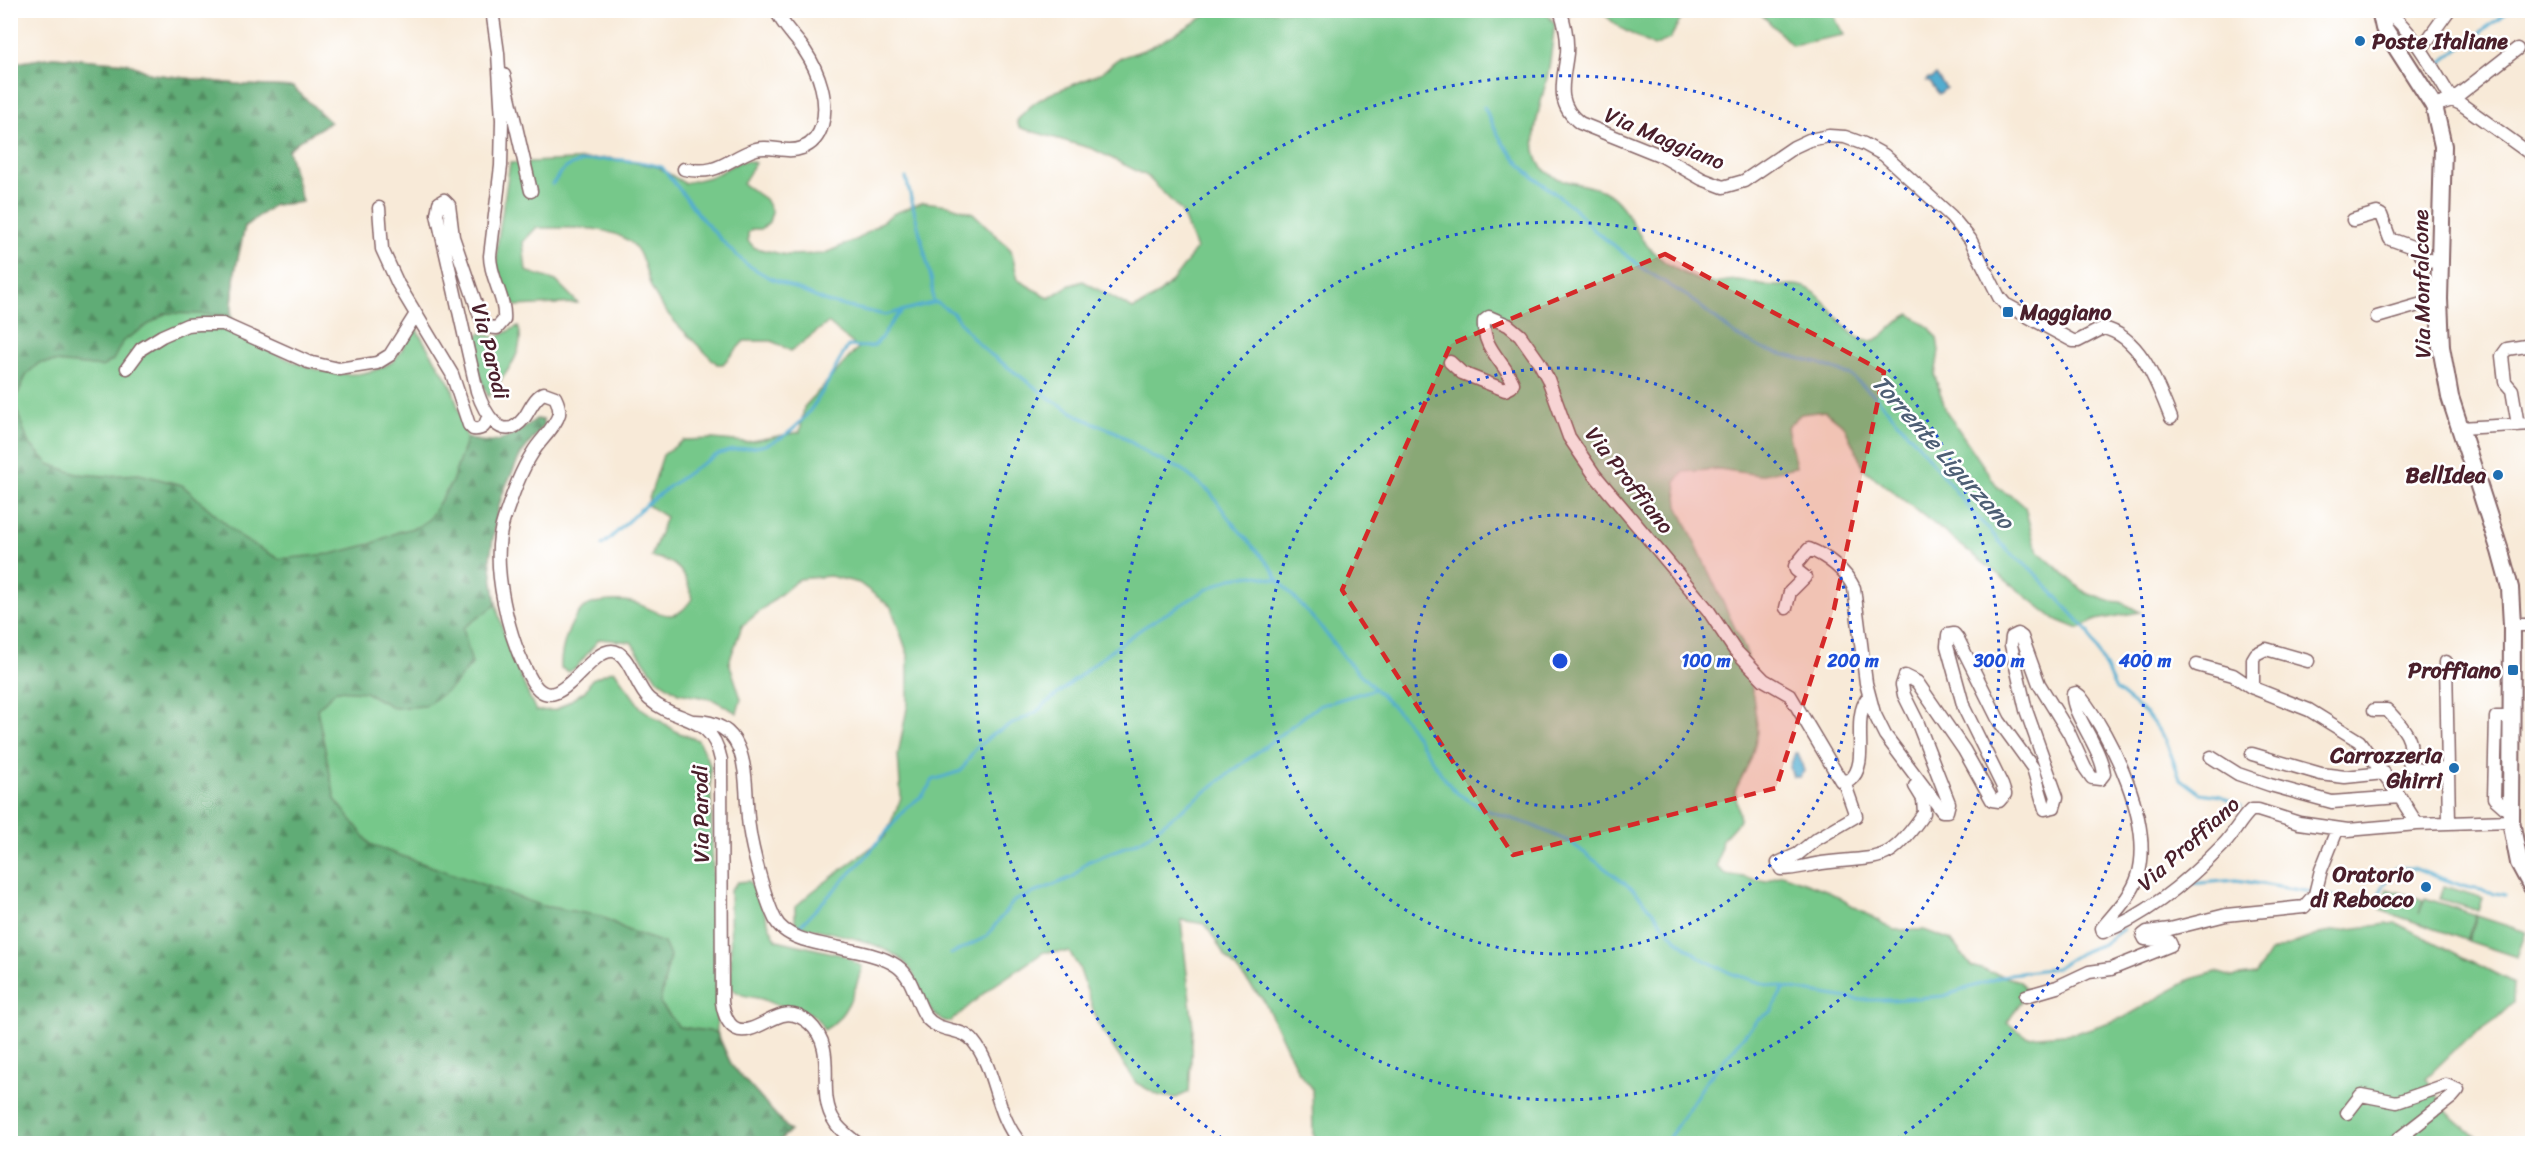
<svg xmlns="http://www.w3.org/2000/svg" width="2543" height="1154" viewBox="0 0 2543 1154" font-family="Sriracha,sans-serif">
  <defs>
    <pattern id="forest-firs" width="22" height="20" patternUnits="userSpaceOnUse" patternTransform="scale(1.5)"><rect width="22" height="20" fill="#60ac76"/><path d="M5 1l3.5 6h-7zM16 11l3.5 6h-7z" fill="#518b61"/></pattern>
  </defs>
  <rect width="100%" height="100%" fill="#fff"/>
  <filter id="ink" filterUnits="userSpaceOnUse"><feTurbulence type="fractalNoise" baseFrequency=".0167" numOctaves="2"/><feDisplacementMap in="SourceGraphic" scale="12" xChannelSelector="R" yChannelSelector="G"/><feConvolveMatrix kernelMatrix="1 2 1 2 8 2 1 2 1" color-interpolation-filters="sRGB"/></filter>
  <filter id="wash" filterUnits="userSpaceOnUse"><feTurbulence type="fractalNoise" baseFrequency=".008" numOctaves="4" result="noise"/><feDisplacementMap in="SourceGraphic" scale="24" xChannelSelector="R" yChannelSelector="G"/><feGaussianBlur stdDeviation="1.35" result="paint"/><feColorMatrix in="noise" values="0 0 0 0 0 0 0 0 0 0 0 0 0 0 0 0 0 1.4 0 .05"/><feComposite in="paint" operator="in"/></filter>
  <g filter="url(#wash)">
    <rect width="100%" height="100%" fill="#f8ead8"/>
    <path fill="#76c88a" stroke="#60745a" stroke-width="1.5" d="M1213,11h332l10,13c-3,18 -4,36 -8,54 -5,22 -20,64 -8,85 14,23 44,18 65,28 24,12 30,43 48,60 13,13 34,25 51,31 9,3 21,-1 31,-2 11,-1 24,6 35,6 13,1 23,-4 36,1 24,9 41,55 65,54 15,-1 24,-21 40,-27l20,14 7,10 2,13 -4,25 11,35 53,78 16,9 10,9 9,36 6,10 46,40 23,8 12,1 19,10 -44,8 -17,9 -24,-10 -191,-150 -20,-43 -19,-15 -24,3 -14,13 9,40 -37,8 -40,-6 -35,3 -8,9 2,25 69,148 11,78 -7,27 -16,32 5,29 -18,20 -5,27 8,7 41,7 16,-7 44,16 68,40h30l27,10 20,26 48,15 9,10 -21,32 21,14 48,-4 49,-16 66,-38 25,-7 16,5 24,-3 14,-22 55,-20 71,-9 118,60 -1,20 -17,16 -34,24 -36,35 22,35 35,30h-1165l-5,-9 -1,-46 -14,-17 -34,-70 -38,-44 -21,-33 -24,-4 12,107 -4,65 -13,6 -16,-2 -24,-13 -38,-59 -19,-57 -10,-15h-25l-55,37 -39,33c-27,-3 -27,-40 -43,-57 -22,-24 -76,-32 -107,-39l-5,-4v-15l17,-15 73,-55 16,-39 -3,-43 10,-52v-48l-17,-48 -32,-24 -29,-7 -31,3 -57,47 -13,36 12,37 -4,14 -25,-14 -34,-6 -22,-15 -25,-36 -32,-3 -23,29 -8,4 -7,-4c-1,-18 8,-46 21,-59 10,-9 37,-9 49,-7 13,2 27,14 40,13 10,-1 15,-8 21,-16 -5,-26 -15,-39 -41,-42l15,-40 -19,-12 16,-50 21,-15 29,-1 33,3 54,-10 4,-25 54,-59 -30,-25 -37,28 -19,-10h-28l-21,23h-6c-22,-23 -53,-47 -66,-77 -5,-14 -8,-36 -21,-45 -26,-19 -64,-13 -94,-14l-13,14 3,29 30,10 22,22 -63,3 -18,-36v-24l13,-83 102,-5 46,9 26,16c9,-2 20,-4 29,-7 14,-6 27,-20 42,-13l-12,21 22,15 7,13 -3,10 -8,7h-9l-4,4v8l7,7 31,7 37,-1 35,-15 35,-25 30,-12 25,3 25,8 38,37 7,30 31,18 19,-12 15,-5 50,28c32,-14 43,-32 63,-60l-15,-38 -34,-35 -54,-27 -69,-20 -5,-2 -2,-6c21,-30 52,-32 83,-48 7,-3 11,-10 18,-14 8,-4 18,-6 26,-9 24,-11 46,-25 69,-39z
      M1600,11l85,-1v1l-15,28 -16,7 -34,-18z
      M1758,11h73l13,24 -52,10z
      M53,57l74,6 25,11 93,11 48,2 37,35 -30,18 -12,10 14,52 -28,3 -29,21 -10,45 -4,44 7,21c45,20 105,58 154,26 9,-7 17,-25 23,-35l37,60 15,51c30,10 47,-1 69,-19l7,1v6c-7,9 -17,19 -23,29 -15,27 -31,73 -30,104 2,53 24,105 46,152l20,-1 29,-19 7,-12 22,-9 27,38 36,24 21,8 12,25 7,267 15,34 58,65 -10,9 2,4h-771v-1080z
      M518,326c10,25 -16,52 -30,71l-10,-26 -6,-31 9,-7 15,5z
      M749,881c15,18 15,41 28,59l69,16 16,11c-6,22 -16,52 -38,63 -11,-23 -23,-18 -44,-24 -6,-1 -12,-5 -18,-7 -12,-3 -21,-2 -31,-11l-1,-98 8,-8z
      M2444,886l39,12 -4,13 -39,-12z
      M2387,889l36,11 -4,14 6,-16 51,17 -9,25 -87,-30z
      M2477,916l49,16 -9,25 -49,-16z"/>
    <path fill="url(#forest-firs)" stroke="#556650" stroke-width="1.5" d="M53,57l74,6 25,11 93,11 48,2 37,35 -30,18 -12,10 14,52 -28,3 -29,21 -10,45 -4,44 -65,-2 -43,28 -10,19 -11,7 -47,-5 -16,1 -12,11 -13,28 14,40 21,22 28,10 29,2 33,-2 43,11 61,54 36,20 52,-5 40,-10 27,-12 19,-5 12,-8 23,-37 15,-44c30,10 47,-1 69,-19l7,1v6l-22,28 -19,40 -5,20 -7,44 6,47 -33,23 9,36 -21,24 -26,18 -31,2 -29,-16 -28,-2 -20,19 18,90 36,46 172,61 58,10 26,14 37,13 6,13 -10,47 19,24 37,5 16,34 58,65 -10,9 2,3h-771l-1,-1079z"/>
    <path fill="#53add0" stroke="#4e667e" stroke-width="1.5" d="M1936,75l10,13 -7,6 -8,-11 -5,-2 2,-3 4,1z
      M1795,753h3l6,18 -5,6h-6l-3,-10z"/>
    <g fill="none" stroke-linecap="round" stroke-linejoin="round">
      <path stroke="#53add0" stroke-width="3" d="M2441,63l68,-53
        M1484,107l18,35 25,30 47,36 20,22 51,40 45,28 47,38 28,14 53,13 32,12 25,21 41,46 53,66 40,44 22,17 57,62 28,59 31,25 18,24 15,39 20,15 21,3 20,10
        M906,178l26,104 1,21
        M552,184c4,-3 5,-7 8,-11 18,-21 78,-13 102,-6l41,53 25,27 18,17 22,13 59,25 58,13 51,-13 17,11 19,24 14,14 65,48 31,19 34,14 37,25 28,12 16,13 13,10 20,28 41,47 8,14 42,46 24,32 59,59 42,63 11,12 26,16 48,16 39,17 65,49 41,48 23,18 31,16 38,12 93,15h31l52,-4 66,-22 46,-6 24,-15 23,-9 20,-15
        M602,545c15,-11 26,-25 40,-37 21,-17 43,-34 66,-48 23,-14 35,-9 57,-15 44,-14 61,-63 83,-99 7,0 18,2 25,0 9,-4 16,-26 28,-33
        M2189,884l47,-4 76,12
        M2321,894l54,10 7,-16 14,-20h16l54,19 39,8
        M795,931l69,-72 42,-51 17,-13 10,-15 28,-9 14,-22 18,-15 43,-22 69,-57 39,-28 60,-36 27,-13 22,-3 24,5
        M951,954l35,-17 28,-36 59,-24 14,-15 55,-22 176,-134 57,-17
        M1665,1144l40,-61 53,-64 13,-7 13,-25"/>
    </g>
  </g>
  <g filter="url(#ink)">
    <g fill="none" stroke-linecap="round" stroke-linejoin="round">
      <defs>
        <path id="minor" d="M492,10l6,43 4,67 -1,46 -11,90c0,22 16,42 14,64l-7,8 -11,-1 -6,-11 -27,-79 -4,-32 -5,-5 -5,3 -2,11 40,177c6,18 24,56 47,27 6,-8 10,-21 20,-25l11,4c3,6 5,11 4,17 -4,14 -19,26 -26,38 -13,20 -21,44 -29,67 -15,44 5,123 28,162 25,41 54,-30 80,-30 17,0 24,37 37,48 30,26 62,13 72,61l1,242c2,15 9,33 28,27 21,-6 35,-26 59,-6 31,27 5,69 26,99 5,9 15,15 23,22
          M1560,10c5,14 8,28 7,43 -3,27 -13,50 13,70l82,33 40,23 21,8 21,-6 50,-34 15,-7 20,-4 16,1 19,7 20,11 67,61 19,23 29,58 6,7 68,37h5l25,-13c38,8 55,58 68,90
          M2384,10c26,15 52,64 68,90l65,-51
          M2421,49l28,-39
          M504,75l27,116
          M2434,106l18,-6 9,4 71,51
          M684,169c36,7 42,-10 72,-20 15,-4 31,5 46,-1 11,-4 17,-12 20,-23 7,-24 -3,-53 -17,-74 -9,-14 -22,-24 -29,-41
          M379,208l3,41 16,35 54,90 17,51 4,4c10,1 12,-3 15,-12
          M2353,220l24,-7 4,2 9,24 25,9 7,8 18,9
          M2377,317l62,-18
          M1450,362l12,11 43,17 6,-3 2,-4c-9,-22 -31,-35 -29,-62l5,-4 19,8 12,10 19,27 9,17 21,58 25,37 114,136 26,39 30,31 26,15 51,86 9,-1c21,-17 0,-60 18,-83
          M127,368l14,-19 21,-13 25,-11 12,-1h24l85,38 31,7 38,-6 13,-8 26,-41
          M2518,425l-6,-35 -7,-8 -3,-26 5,-7 25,-4
          M2460,428l72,-4
          M1786,608l4,-16 15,-15 -9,-7 -1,-4 14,-17c18,7 37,22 45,39l12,95 8,30 11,22 57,76h5l2,-8 -32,-82 -13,-26 -2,-10 3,-9 12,6 47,68 28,50 7,1 6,-7 -3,-9 -38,-77 -17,-62 1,-11 6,-1 4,5 41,82 34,47 12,41 9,-2 3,-10 -31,-87 -15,-65 1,-8 6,-3 4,3 17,47 30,49 16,35 7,10 8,1 4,-5c-3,-27 -33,-61 -31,-80l3,-1 4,3c32,41 74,127 58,180 -6,20 -23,36 -36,52l1,4c46,-17 88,-54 122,-89 10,-11 16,-24 26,-33h7l41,13 49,7 69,-6 94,-3
          M2512,625h20
          M2446,662l3,161
          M2197,665l36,10 18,12 58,23 50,31 41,56 17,27
          M2253,688v-29l3,-5 10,-5 42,12
          M2374,710h13c13,14 30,30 21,49l3,8 9,3 28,-1
          M2511,717h-15l-2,81 18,16
          M695,721c60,1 48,65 54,106 3,23 16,72 26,92 15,32 89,24 122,47 17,12 18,35 29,51 12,16 36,10 47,24 24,29 21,72 48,103
          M2252,754l69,20 24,3 39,-4
          M2211,757l27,17 32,11 62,17 68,-5
          M1844,782l12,34 -41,24 -17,14 -20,9 3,6c15,0 27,-4 41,-6 59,-8 65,4 102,-50l-1,-14 -8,-13
          M2026,996l31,-9 32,-15 22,-3 60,-24 -2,-4 -24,-2 -2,-4 4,-3 23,-3 56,-14 78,-8 11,-13 6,-24 16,-40
          M2347,1113l14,-18 36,7 49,-17 12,5 -6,7 -60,47"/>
        <path id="major" d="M2380,10l4,18 50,78 9,40 -4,153 2,48 9,50 50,154 10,37 2,37 -1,196 8,42 13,24"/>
      </defs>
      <use href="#minor" stroke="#876668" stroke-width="15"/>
      <use href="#major" stroke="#876668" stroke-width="20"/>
      <use href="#minor" stroke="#fff" stroke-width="12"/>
      <use href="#major" stroke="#fff" stroke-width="16"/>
    </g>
  </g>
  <path fill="#d62828" fill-opacity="0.2" stroke="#d62828" stroke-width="4.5" stroke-dasharray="12 8" stroke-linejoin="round" d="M1665,254l219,118 -50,237 -58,179 -263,67 -171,-265 109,-246z"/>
  <g fill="none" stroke="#1d4ed8" stroke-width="3" stroke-dasharray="3 6">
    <circle cx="1560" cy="661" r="146"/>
    <circle cx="1560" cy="661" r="293"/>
    <circle cx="1560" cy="661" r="439"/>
    <path d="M1229 1143A585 585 0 1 1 1891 1143"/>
  </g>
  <g fill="#1f6fb2" stroke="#fff" stroke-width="2">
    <circle cx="2360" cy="41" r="6"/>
    <rect x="2002" y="306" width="12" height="12" rx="3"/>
    <circle cx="2498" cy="475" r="6"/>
    <rect x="2507" y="664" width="12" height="12" rx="3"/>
    <circle cx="2454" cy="768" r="6"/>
    <circle cx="2426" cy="887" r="6"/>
  </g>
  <g text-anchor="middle" stroke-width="5" stroke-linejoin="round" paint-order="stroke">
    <g font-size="22" font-weight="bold" fill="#4a1f2b" stroke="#fff" text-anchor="end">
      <text x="2372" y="49" text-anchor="start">Poste Italiane</text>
      <text x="2020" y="320" text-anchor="start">Maggiano</text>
      <text x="2486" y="483">BellIdea</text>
      <text x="2501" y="678">Proffiano</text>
      <text x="2442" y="763">Carrozzeria<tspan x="2442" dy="25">Ghirri</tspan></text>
      <text x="2414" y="882">Oratorio<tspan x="2414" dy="25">di Rebocco</tspan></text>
    </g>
    <g font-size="22" fill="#4a1f2b" stroke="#fff">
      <text transform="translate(1665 138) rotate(23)" y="8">Via Maggiano</text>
      <text transform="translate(2421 284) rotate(-91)" y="8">Via Monfalcone</text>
      <text transform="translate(491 351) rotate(76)" y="8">Via Parodi</text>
      <text transform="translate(1630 480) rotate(52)" y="8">Via Proffiano</text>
      <text transform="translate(700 814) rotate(-91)" y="8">Via Parodi</text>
      <text transform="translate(2188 843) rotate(-42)" y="8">Via Proffiano</text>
    </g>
    <g font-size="24" font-style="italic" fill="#4e5f75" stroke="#fff">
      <text transform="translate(1943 452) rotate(48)" y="8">Torrente Ligurzano</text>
    </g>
  </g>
  <circle cx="1560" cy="661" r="9" fill="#1d4ed8" stroke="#fff" stroke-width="3"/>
  <g font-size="18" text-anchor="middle" font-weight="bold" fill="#1d4ed8" stroke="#fff" stroke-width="5" stroke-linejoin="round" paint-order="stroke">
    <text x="1706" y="667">100 m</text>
    <text x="1853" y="667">200 m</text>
    <text x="1999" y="667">300 m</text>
    <text x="2145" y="667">400 m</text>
  </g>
  <rect width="2543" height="1154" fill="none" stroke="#fff" stroke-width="36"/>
</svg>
